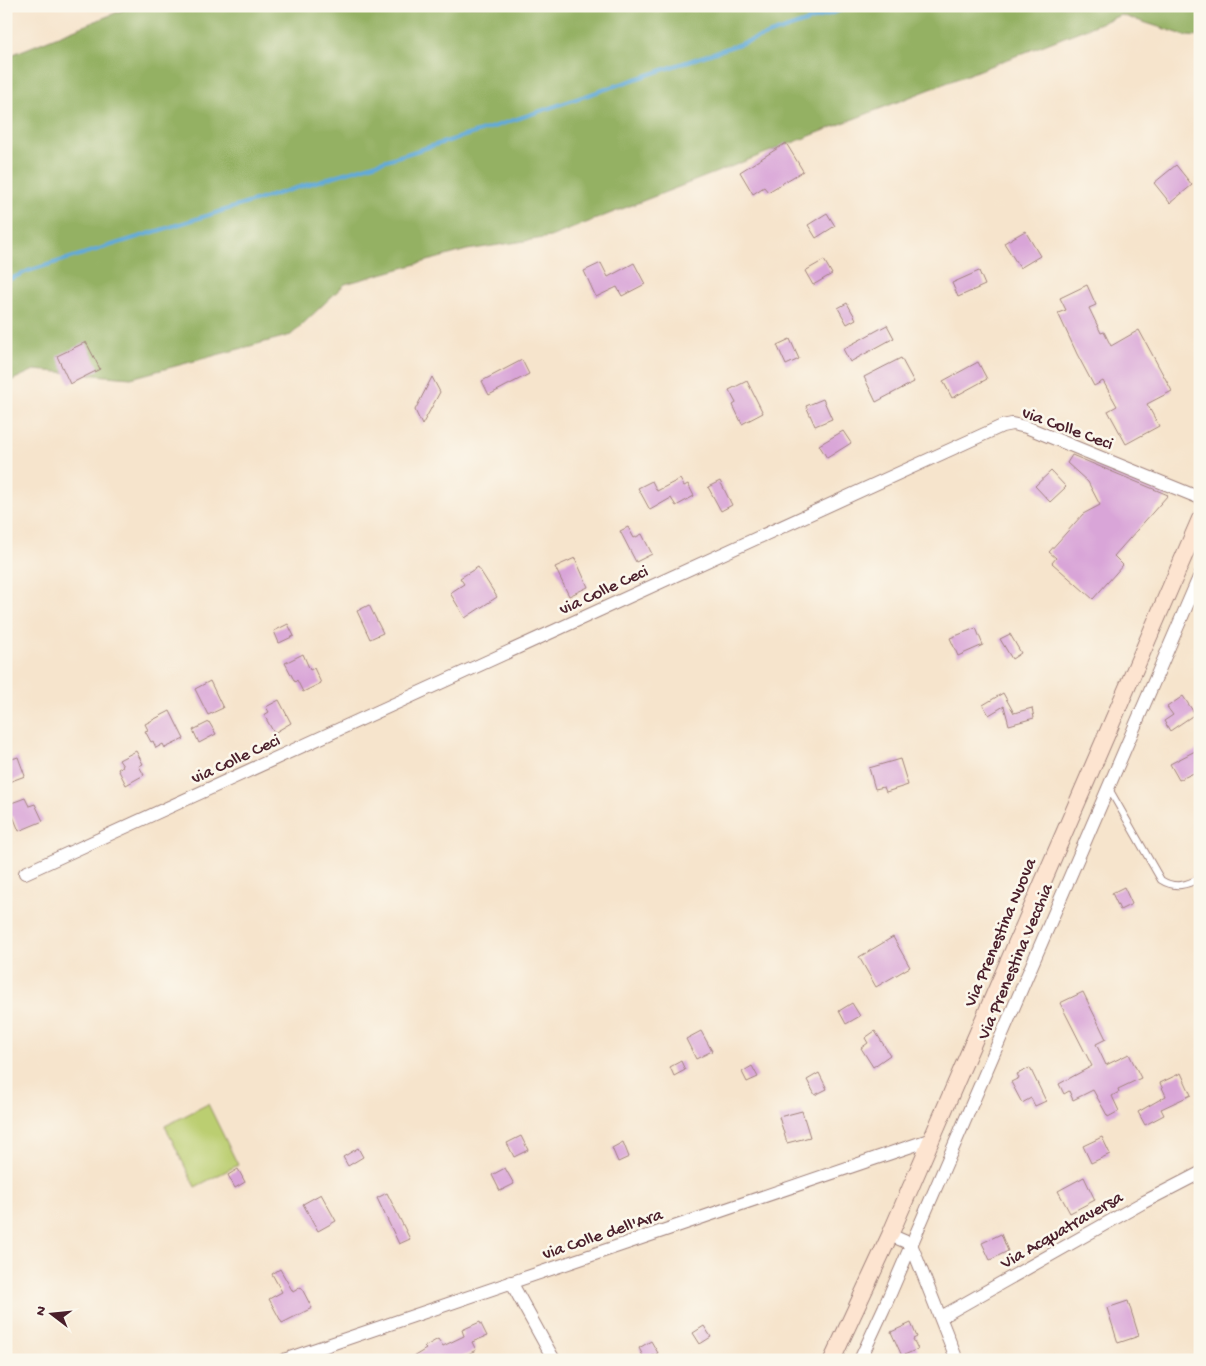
<svg xmlns="http://www.w3.org/2000/svg" width="1206" height="1366" viewBox="0 0 1206 1366" font-family="'Gochi Hand',sans-serif">
  <rect width="100%" height="100%" fill="#fbf7ec"/>
  <filter id="ink" filterUnits="userSpaceOnUse"><feTurbulence type="fractalNoise" baseFrequency=".02" numOctaves="2"/><feDisplacementMap in="SourceGraphic" scale="10" xChannelSelector="R" yChannelSelector="G"/><feConvolveMatrix kernelMatrix="1 2 1 2 8 2 1 2 1" color-interpolation-filters="sRGB"/></filter>
  <filter id="wash" filterUnits="userSpaceOnUse"><feTurbulence type="fractalNoise" baseFrequency=".0096" numOctaves="4" result="noise"/><feDisplacementMap in="SourceGraphic" scale="20" xChannelSelector="R" yChannelSelector="G"/><feGaussianBlur stdDeviation="1.12" result="paint"/><feColorMatrix in="noise" values="0 0 0 0 0 0 0 0 0 0 0 0 0 0 0 0 0 1.4 0 .05"/><feComposite in="paint" operator="in"/></filter>
  <g filter="url(#wash)">
    <rect width="100%" height="100%" fill="#f6e4cc"/>
    <path fill="#bbce71" stroke="#82764e" d="M208,1104l30,61 -43,22 -30,-61z"/>
    <path fill="#94b163" stroke="#6f6847" d="M133,6h1067v31l-13,-1 -66,-21 -571,222 -83,13 -122,34 -54,51 -160,43 -97,-8 -28,13v-326z"/>
    <g fill="none" stroke-linecap="round" stroke-linejoin="round">
      <path stroke="#62aad9" stroke-width="4" d="M6,281l22,-10 459,-142 366,-123"/>
    </g>
    <g id="blocks">
      <path fill="#d9a5d8" d="M786,143l17,28 -35,21 -4,-5 -11,7 -13,-22z
        M1176,165l16,20 -22,18 -16,-20z
        M827,213l8,13 -19,12 -8,-13z
        M1025,231l15,25 -20,12 -16,-25z
        M824,260l8,14 -19,11 -8,-14z
        M601,263l7,14 26,-14 11,21 -23,12 -5,-9 -21,10 -12,-26z
        M979,271l6,14 -27,12 -6,-14z
        M1087,285l9,20 -7,3 12,25 3,-1 7,14 28,-16 33,61 -25,13 12,22 -33,18 -18,-33 9,-5 -14,-25 -9,5 -17,-32 -19,-41 8,-3 -6,-12z
        M847,303l9,16 -9,5 -9,-16z
        M887,325l7,13 -44,24 -7,-13z
        M790,339l9,20 -13,6 -9,-20z
        M86,342l14,27 -30,15 -13,-28z
        M901,358l13,24 -38,20 -12,-25z
        M522,360l7,14 -40,21 -7,-14z
        M978,362l9,17 -35,19 -9,-17z
        M432,377l8,15 -18,33 -7,-15z
        M747,381l16,32 -21,11 -9,-19 3,-2 -7,-13z
        M823,399l9,20 -17,7 -9,-20z
        M843,431l8,12 -24,15 -8,-13z
        M1072,455l96,40 -54,61 9,9 -30,34 -41,-36 4,-5 -7,-6 34,-38 17,-9 -12,-23 -21,-19z
        M1051,471l15,16 -16,15 -15,-16z
        M680,479l4,7 4,-2 6,12 -18,10 -5,-8 -21,12 -12,-22 14,-7 5,10z
        M720,481l12,24 -11,6 -13,-24z
        M628,527l6,11 8,-4 10,20 -16,8 -16,-31z
        M575,558l13,29 -19,9 -14,-29z
        M478,567l19,30 -32,21 -15,-25 14,-9 -4,-6z
        M369,605l14,28 -13,6 -13,-28z
        M288,624l6,12 -15,7 -5,-12z
        M976,628l7,17 -25,11 -8,-18z
        M1010,634l11,19 -9,6 -12,-20z
        M303,654l7,16 4,-2 7,15 -18,9 -6,-12 -2,2 -10,-19z
        M210,681l13,27 -15,7 -13,-26z
        M1003,693l11,20 18,-5 2,10 -25,7 -5,-19 -15,9 -6,-10z
        M1183,696l12,18 -25,17 -6,-10 9,-6 -6,-8z
        M279,700l12,23 -17,10 -10,-18 5,-3 -3,-5z
        M170,711l14,28 -19,9 -2,-4 -7,4 -3,-7 -2,1 -6,-11 3,-1 -3,-6z
        M209,722l7,12 -17,9 -6,-13z
        M1197,750l3,5v15l-21,10 -9,-16z
        M136,751l7,13 -4,2 5,9 -18,10 -8,-16 5,-3 -4,-6z
        M18,757l7,19 -19,7v-22z
        M900,759l8,26 -22,7 -2,-5 -9,2 -6,-21z
        M25,798l4,8 6,-2 8,17 -24,10 -6,-15 -7,3v-14z
        M1124,887l8,17 -12,6 -8,-17z
        M893,937l17,30 -34,20 -17,-30z
        M1083,992l23,47 -10,5 10,21 23,-11 12,24 -23,11 1,3 -7,4 7,15 -11,6 -15,-27 -20,10 -4,-9 -5,3 -5,-10 33,-18 -32,-63z
        M852,1003l8,13 -14,8 -7,-13z
        M701,1031l11,20 -16,8 -10,-20z
        M875,1031l15,24 -17,12 -12,-19 7,-5 -3,-5z
        M681,1061l4,9 -11,6 -4,-9z
        M752,1066l6,11 -11,5 -5,-10z
        M1030,1068l16,33 -11,5 -4,-8 -9,5 -11,-21 8,-4 -2,-4z
        M819,1073l8,16 -12,6 -8,-15z
        M1181,1073l10,22 -30,14 3,6 -19,10 -7,-13 28,-16 -6,-13z
        M802,1111l8,26 -23,6 -8,-26z
        M521,1136l7,14 -14,7 -7,-14z
        M1102,1137l8,17 -19,9 -8,-17z
        M623,1142l6,15 -11,5 -6,-14z
        M358,1148l5,9 -15,9 -5,-9z
        M505,1168l9,16 -14,7 -8,-16z
        M238,1169l7,13 -10,6 -7,-13z
        M1084,1177l11,23 -25,13 -12,-22z
        M387,1193l23,46 -11,5 -22,-46z
        M321,1194l15,27 -18,10 -15,-27z
        M1001,1234l7,17 -18,9 -8,-17z
        M280,1269l13,23 8,-5 11,21 -30,15 -13,-24 13,-7 -10,-18z
        M1128,1301l11,35 -21,7 -11,-35z
        M480,1322l7,14 -15,6 4,8 -20,10h-48l18,-11 -2,-2 14,-8 5,7 21,-10 -2,-6z
        M911,1323l6,14 -4,2 5,10 -16,7 -11,-24z
        M704,1326l7,11 -11,7 -7,-11z
        M651,1341l7,12 -13,7 -6,-12z"/>
    </g>
  </g>
  <g filter="url(#ink)">
    <use href="#blocks" fill-opacity="0" stroke="#a0827c" stroke-width="1"/>
    <g fill="none" stroke-linecap="round" stroke-linejoin="round">
      <defs>
        <path id="service" d="M1108,787l53,93c14,9 26,5 39,-2"/>
        <path id="minor" d="M25,873l977,-447 10,-2 14,3 174,71
          M890,1235l21,9 46,116
          M511,1282l43,78
          M941,1317l203,-115 56,-29
          M284,1360l648,-221
          M860,1360l24,-52 316,-733"/>
        <path id="secondary" d="M832,1360l58,-125 310,-716"/>
      </defs>
      <use href="#service" stroke="#a0827c" stroke-width="8"/>
      <use href="#minor" stroke="#a0827c" stroke-width="14"/>
      <use href="#secondary" stroke="#a0827c" stroke-width="18"/>
      <use href="#service" stroke="#fff" stroke-width="6"/>
      <use href="#minor" stroke="#fff" stroke-width="12"/>
      <use href="#secondary" stroke="#fde4d0" stroke-width="16"/>
    </g>
  </g>
  <g text-anchor="middle" stroke-width="5" stroke-linejoin="round" paint-order="stroke">
    <g font-size="18" fill="#4a1f2b" stroke="#fbf7ec">
      <text transform="translate(1068 427) rotate(20)" y="6">via Colle Ceci</text>
      <text transform="translate(603 589) rotate(-25)" y="6">via Colle Ceci</text>
      <text transform="translate(235 758) rotate(-25)" y="6">via Colle Ceci</text>
      <text transform="translate(999 932) rotate(-67)" y="6">Via Prenestina Nuova</text>
      <text transform="translate(1014 961) rotate(-67)" y="6">Via Prenestina Vecchia</text>
      <text transform="translate(1061 1229) rotate(-30)" y="6">Via Acquatraversa</text>
      <text transform="translate(602 1233) rotate(-19)" y="6">via Colle dell'Ara</text>
    </g>
  </g>
  <rect width="1206" height="1366" fill="none" stroke="#fbf7ec" stroke-width="25"/>
  <g transform="translate(52 1314) rotate(286)" stroke="#fbf7ec" stroke-width="4" paint-order="stroke">
  <path d="M0-4L9 19L0 12L-9 19Z" fill="#4a1f2b"/>
  <text y="-8" font-size="14" font-weight="bold" text-anchor="middle" fill="#4a1f2b">N</text>
  </g>
</svg>
